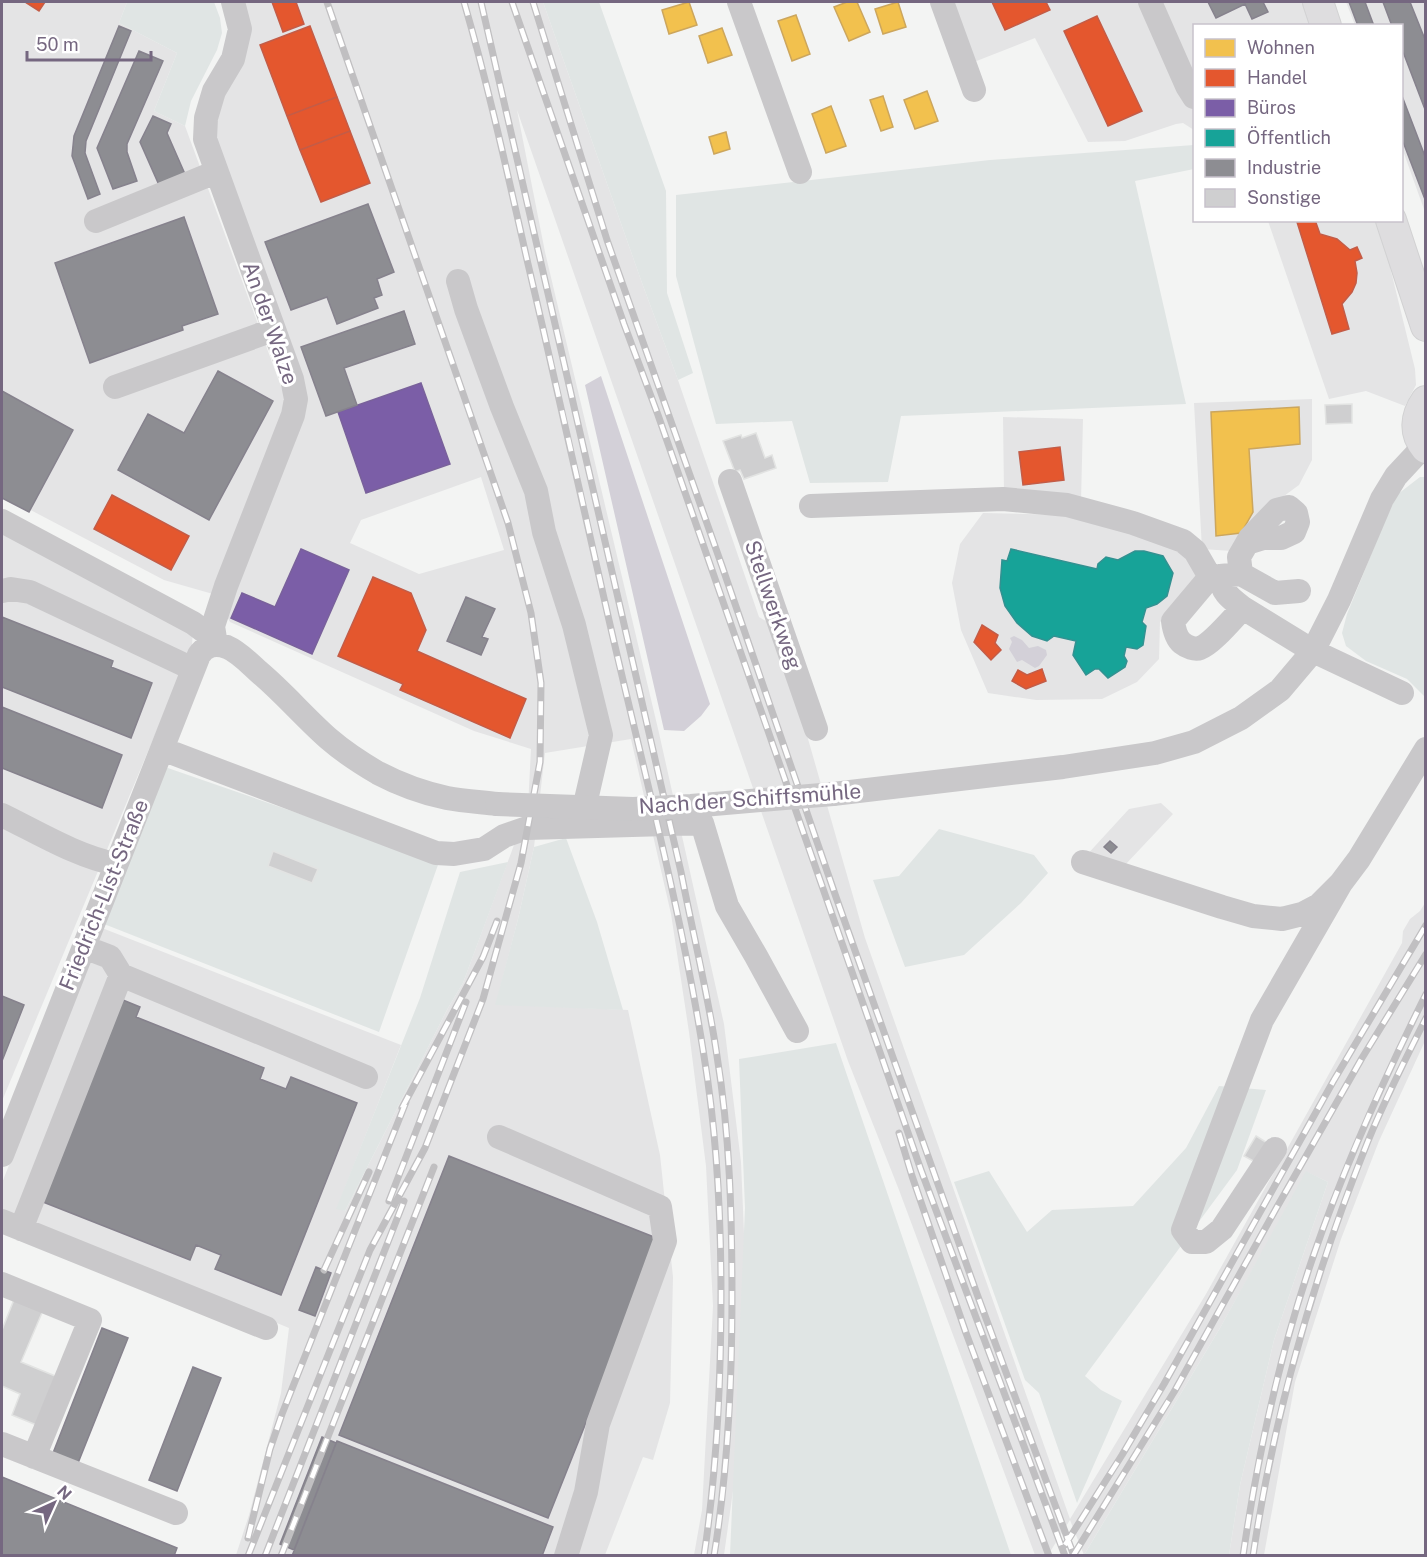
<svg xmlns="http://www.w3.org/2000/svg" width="1427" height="1557" viewBox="0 0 1427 1557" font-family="'Public Sans',sans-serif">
  <rect width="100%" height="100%" fill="#f3f4f3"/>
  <path fill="#e4e4e5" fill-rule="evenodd" d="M2,2h125l-8,21 58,30 -23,58 31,15 105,285 -77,183 -49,-14 -162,-85z
    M243,2h300l99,281 36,97 81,237 17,10 89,311 205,581 136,-225 196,-351 1,-12 7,-12 10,-8 5,-8v138l-46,100 -38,98 -46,143 -31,173h-35l11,-70 34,-145 54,-158 -21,-10 -87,156 -136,227 -14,-35 -22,35h-13l-136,-365 -51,-129 -331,-951 28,142 114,481 65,291 17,138 6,143 -8,143 -15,107h-30l8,-45 11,-204 -7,-140 -17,-134 -18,-118 -40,-175 -86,14 -11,94 -16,72 -22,85 132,6 32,145 13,122 -3,126 -17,57 -10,-3 -38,98h-369l13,-40 32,-122 8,-65 -287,-118v-27l100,-255 299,117 -64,163 8,3 103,-203 15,-25 65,-176 3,-58 -57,-18 -244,-109 -5,-9 76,-192 -88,-296zM481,477l23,73 -85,24 -69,-31 11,-23z
    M954,2h356l8,23 -124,1v104l-11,-7 -7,1 -51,17 -37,1 -53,-104 -61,24z
    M1346,2h79v210l-23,-64v-122l-47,-1z
    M1268,221h116l15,44 -9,2 25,102 1,16 -11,21 -39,-15 -37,8z
    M1312,399v61l-13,25 -30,22 -37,44 -30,-2 -8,-146z
    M1003,417l80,2 -2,82 -77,-8z
    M983,513l85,2 61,16 51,20 21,27 -16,21 -25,23 -1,37 -22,23 -35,17 -66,1 -48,-7 -27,-63 -9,-47 8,-39z
    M2,534l191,93 -1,19 -190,455z
    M1161,803l12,11 -48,51 -41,-7 45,-49z"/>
  <path fill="#e0e5e4" d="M127,2h87l6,16 2,15 -5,17 -26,51 -6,25 -31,-15 23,-58 -58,-30z
    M543,2h56l67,189 1,102 26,80 -15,7 -36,-97z
    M1194,145v24l-59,12 51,223 -285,12 -13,66 -78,1 -18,-62 -76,3 -40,-148v-81l314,-35z
    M1420,477h5v220l-18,-18 -41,-18 -20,-15 -4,-13 5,-19 39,-96 12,-24z
    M162,766l277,96 -60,170 -275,-108z
    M939,829l95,26 14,18 -27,30 -57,52 -59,12 -32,-87 26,-4z
    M566,838l31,84 26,88 -128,-5 23,-86 16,-72z
    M508,862l-45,121 -15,25 -103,203 -9,-2 84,-211 40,-126z
    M836,1043l175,512h-281l15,-347 -6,-149z
    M1219,1086l47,4 -29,80 -152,206 16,14 21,11 -45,102 -38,-110 -14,-13 -71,-198 35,-11 38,61 25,-22 81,-4 53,-58z
    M1306,1171l22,11 -54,158 -34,145 -11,70h-145l136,-227z"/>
  <path fill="#d3d0d8" d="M601,376l109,328 -9,12 -17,15 -20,-1 -79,-345z
    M1014,636l8,4 7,8 9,-2 8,4 1,5 -8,11 -4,2 -13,-8 -5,2 -8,-13 3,-7 -2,-4z"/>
  <path fill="#f2c14e" stroke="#cca65d" stroke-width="1.5" d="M689,2l8,23 -28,9 -7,-24z
    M847,2h10l13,30 -21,9 -15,-34z
    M898,2l8,25 -23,7 -8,-25z
    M796,15l14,39 -18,7 -14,-40z
    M722,28l10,27 -24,8 -9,-27z
    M927,91l11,30 -23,8 -11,-29z
    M883,96l10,31 -12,4 -11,-31z
    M831,106l15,40 -20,7 -14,-39z
    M726,132l4,17 -16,5 -5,-17z
    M1299,407l1,37 -51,5 4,63 -12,21 -25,3 -5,-124z"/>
  <path fill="#e4572e" stroke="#c35c47" stroke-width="1.5" d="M25,2h20l-6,9z
    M272,2h24l8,22 -21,8z
    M992,2h54l4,8 -45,20z
    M1097,16l45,95 -34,15 -44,-95z
    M310,26l27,71 -50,19 -27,-71z
    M337,97l13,34 -50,19 -13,-34z
    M350,131l20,52 -49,19 -21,-52z
    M1304,220h11l5,14 17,5 13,11 7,-3 5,11 -7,3 2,12 -1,10 -4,9 -10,12 7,25 -17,5 -35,-112z
    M1060,447l4,33 -41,5 -4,-33z
    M112,495l77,41 -18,34 -77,-41z
    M373,577l38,16 15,37 -9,21 109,48 -16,39 -110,-48 3,-6 -65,-28z
    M982,625l16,10 -3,8 6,7 -10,10 -17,-18z
    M1042,669l4,12 -20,8 -14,-8 6,-11 9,5z"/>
  <path fill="#7b5ea7" stroke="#79619b" stroke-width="1.5" d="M421,383l29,81 -84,29 -28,-81z
    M301,549l48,21 -37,84 -81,-36 11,-25 33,14z"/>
  <path fill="#17a398" stroke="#339191" stroke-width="1.5" d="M1011,549l86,20 1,-5 8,-7 12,3 17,-9h9l19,5 10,17 -6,23 -10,8 -11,4 -4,14 4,4 -3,19 -6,4 -11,-2 -2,9 3,5 -2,6 -17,11 -9,-9h-4l-9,6 -13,-20 3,-14 -22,-5 -7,5 -15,-5 -15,-13 -12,-17 -5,-18 2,-28 5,1z"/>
  <path fill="#8d8d92" stroke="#86828d" stroke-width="1.5" d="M1208,2h55l5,10 -16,7 -7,-15 -29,14z
    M1349,2h16l9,24h-16z
    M1383,2h27l16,40v70l-24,-63v-23h-10z
    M119,26l12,5 -45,110 -1,12 15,41 -12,5 -16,-43 2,-20z
    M139,51l24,10 -36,83v8l10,29 -24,8 -16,-41z
    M1402,96l24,63v43l-24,-63z
    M153,116l18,8 -4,9 18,41 -26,11 -19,-43z
    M368,204l26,68 -17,7 5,16 -8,3 4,10 -41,16 -10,-27 -36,13 -26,-68z
    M184,217l34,97 -36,12 1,4 -93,33 -35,-100z
    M404,311l11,33 -71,24 13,37 -31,11 -25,-69z
    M218,371l55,30 -64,119 -91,-50 30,-56 36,19z
    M2,391l71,39 -44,82 -27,-14z
    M466,597l29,12 -13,28 6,2 -7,16 -34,-14z
    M2,617l111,44 -2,6 41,16 -21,55 -129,-51z
    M2,707l120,48 -20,53 -100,-40z
    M1110,841l7,6 -6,6 -7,-6z
    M2,996l22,9 -22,56z
    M118,998l22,9 -4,10 128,51 -4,11 26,10 5,-12 66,26 -76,192 -66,-26 6,-14 -25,-10 -6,15 -152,-60z
    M449,1156l210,83 -111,279 -209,-83z
    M316,1267l15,6 -16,43 -16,-6z
    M102,1328l26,10 -50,125 -25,-10z
    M193,1367l28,11 -44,113 -28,-11z
    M322,1437l14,6 -42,107 -14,-6z
    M337,1441l216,86 -11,29h-250z
    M2,1477l175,71 -3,8h-172z"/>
  <path fill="#cfcfd0" stroke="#e2e3e2" stroke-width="1.5" d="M1352,404v19l-26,1 -1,-19z
    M756,433l9,25 7,-3 4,13 -32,11 -4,-9 -5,2 -12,-31 18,-6 1,3z
    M273,851l45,18 -6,14 -44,-17z
    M1256,1136l13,8 -12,19 -13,-7z
    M15,1297l29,11 -23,54 39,16 -21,48 -27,-11 8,-21 -18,-8v-56z"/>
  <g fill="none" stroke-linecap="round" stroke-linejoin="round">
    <defs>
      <path id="major" d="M1318,2l8,24
        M1391,220l35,106
        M1426,401c-11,16 -12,32 0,47"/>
    </defs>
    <use href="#major" stroke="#d1d1d2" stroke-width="32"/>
    <path stroke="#c9c8ca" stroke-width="24" d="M739,2l61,170
      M942,2l32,88
      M1150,2l37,84 7,11
      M96,221l120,-49
      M458,281l8,28 36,98 34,84 8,41 30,93 27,110 -21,91
      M115,387l158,-57
      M730,481l86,248
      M811,506l192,-7 64,6 66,18 50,18 12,10 15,26 31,-3 34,19 24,-2
      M2,521l191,102 16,12 7,10
      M1241,574l-2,-17 11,-19 27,-28 12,-3 7,6 2,9 -4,10 -13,6h-18l-16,5
      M1220,576c2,17 10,22 23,32
      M1210,577l-37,44c1,8 3,17 9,22 5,4 13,7 18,5 12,-4 34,-31 43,-40l70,43 89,42
      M2,591l9,-2 19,3 163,77
      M216,645l-3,-19 13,-40 67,-171 3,-16 -4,-20 -87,-240 1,-21 8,-27 19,-32 7,-30 -7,-27
      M162,749l274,104 18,1 30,-5 20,-13 23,-8 175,-5 25,83 29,50 41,75
      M833,794l230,-27 92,-14 39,-11 47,-24 39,-28 33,-39 26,-51 43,-101 14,-23 28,-30
      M2,815c35,17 76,42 114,49
      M1083,862l139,45 31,9 29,3 20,-5 17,-9 22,-22 18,-24 67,-110
      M121,975l245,102
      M499,1137l161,70 5,34 -67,183 -12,68 -20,64
      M1275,1149l-53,80 -16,13h-14l-9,-12 79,-210 79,-137
      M2,1155l197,-500c7,-10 16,-12 28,-8 12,5 23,17 32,25 25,21 46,46 70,67 15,13 32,24 49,34 21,11 45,20 69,25 16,3 33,4 50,6
      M2,1221l264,107
      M21,1229l100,-254 -11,-18 -26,-10
      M2,1284l88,36 -56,137
      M2,1444l174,69"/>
    <use href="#major" stroke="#dedddf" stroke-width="30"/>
    <defs>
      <path id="rail" d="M464,2c25,86 44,174 64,262 26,111 51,222 76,334 34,152 76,304 100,458 13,79 17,158 17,238 0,88 -4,175 -17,262
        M481,2l200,870c12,62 27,122 36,184 13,80 15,160 15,241 0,86 -4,173 -18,259
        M512,2l112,322 34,91 263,755 144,386
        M533,2l74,238 115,326 114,331 141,397 97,262
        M402,1108l81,-151 14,-36
        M899,1133l13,43 54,157 83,223
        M389,1201l77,-199
        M324,1270l45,-98
        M248,1538l22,-89 12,-35 124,-312
        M1065,1545l57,-90 42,-71 170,-304 92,-155
        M248,1556l122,-306 55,-102 58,-149 38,-136 19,-101 1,-79 -10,-70 -23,-90 -181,-521
        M265,1556l139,-355
        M281,1556l153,-389
        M1073,1556l101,-164 103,-185 85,-149 64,-104
        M1243,1556c15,-103 37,-204 71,-302 31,-90 70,-175 112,-260
        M1253,1556c21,-143 61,-281 115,-415 17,-42 38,-83 58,-123"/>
    </defs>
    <use href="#rail" stroke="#c0bfc1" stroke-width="7"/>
    <use href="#rail" stroke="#fff" stroke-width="4.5" stroke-dasharray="14" stroke-linecap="butt"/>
    <path stroke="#c9c8ca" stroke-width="24" d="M497,804l136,5 58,-3 142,-12"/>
  </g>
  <g text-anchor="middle" stroke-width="6" stroke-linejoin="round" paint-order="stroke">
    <g font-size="21" fill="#756780" stroke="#fff">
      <text transform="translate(270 323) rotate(71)" y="7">An der Walze</text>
      <text transform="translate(773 605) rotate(71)" y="7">Stellwerkweg</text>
      <text transform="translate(750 799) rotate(-4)" y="7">Nach der Schiffsmühle</text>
      <text transform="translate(104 895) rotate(-68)" y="7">Friedrich-List-Straße</text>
    </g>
  </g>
  <rect width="1427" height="1557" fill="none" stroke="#756780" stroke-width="6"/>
  <rect x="1193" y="24" width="210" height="198" fill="#ffffff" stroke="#c8c2cc" stroke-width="1.5"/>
  <rect x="1205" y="39" width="30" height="18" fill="#f2c14e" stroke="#c8c2cc" stroke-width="1.5"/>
  <text x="1247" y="54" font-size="18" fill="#756780">Wohnen</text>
  <rect x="1205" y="69" width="30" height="18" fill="#e4572e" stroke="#c8c2cc" stroke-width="1.5"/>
  <text x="1247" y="84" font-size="18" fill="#756780">Handel</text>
  <rect x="1205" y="99" width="30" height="18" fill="#7b5ea7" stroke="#c8c2cc" stroke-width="1.5"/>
  <text x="1247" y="114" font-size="18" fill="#756780">Büros</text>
  <rect x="1205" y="129" width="30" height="18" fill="#17a398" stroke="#c8c2cc" stroke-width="1.5"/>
  <text x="1247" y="144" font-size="18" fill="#756780">Öffentlich</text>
  <rect x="1205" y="159" width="30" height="18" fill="#8d8d92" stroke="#c8c2cc" stroke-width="1.5"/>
  <text x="1247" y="174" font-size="18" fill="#756780">Industrie</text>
  <rect x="1205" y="189" width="30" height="18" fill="#cfcfd0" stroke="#c8c2cc" stroke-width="1.5"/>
  <text x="1247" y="204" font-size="18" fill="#756780">Sonstige</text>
  <g transform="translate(54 1503) rotate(45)" stroke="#ffffff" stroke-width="4.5" paint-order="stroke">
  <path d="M0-4.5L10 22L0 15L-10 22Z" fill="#756780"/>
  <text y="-9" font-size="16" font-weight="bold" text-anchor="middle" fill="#756780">N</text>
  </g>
  <path d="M27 51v9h124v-9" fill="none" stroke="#756780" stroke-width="3"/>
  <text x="36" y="51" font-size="18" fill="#756780" stroke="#ffffff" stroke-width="4.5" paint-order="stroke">50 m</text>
</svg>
